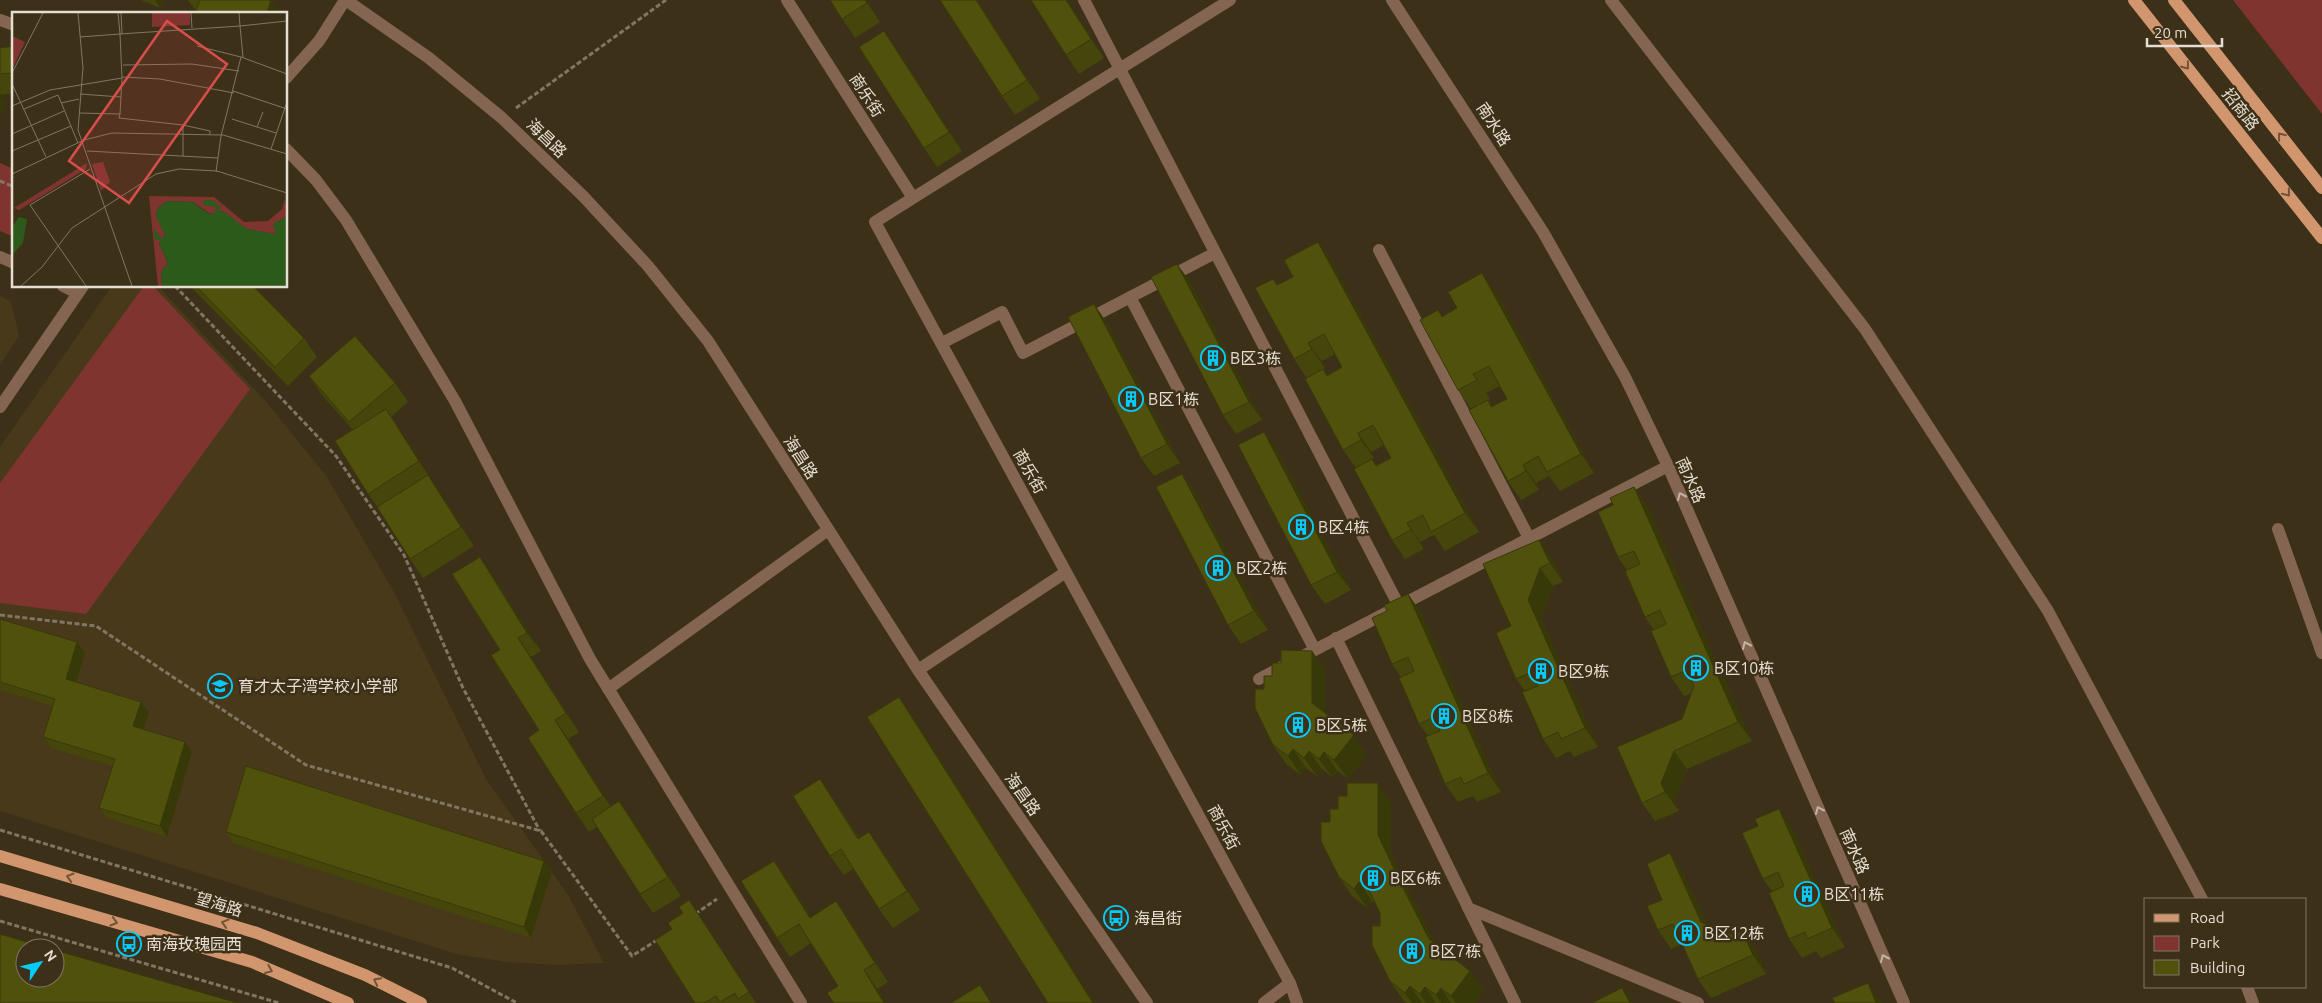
<svg xmlns="http://www.w3.org/2000/svg" width="2322" height="1003" viewBox="0 0 2322 1003" font-family="Ubuntu,'Noto Sans SC',sans-serif">
  <rect width="100%" height="100%" fill="#3d3019"/>
  <path fill="#48391a" d="M112,286h46l110,118 59,73 68,117 91,185 82,116 36,68 -49,2 -49,-3 -49,-8 -457,-143v-364z
    M0,296l11,5 8,35 -19,29z"/>
  <path fill="#7f342f" d="M2233,0h89v114z
    M0,163l14,6v68l-14,-6z
    M144,286h9l97,103 -164,225 -86,-11v-120z"/>
  <g fill="none" stroke-linecap="round" stroke-linejoin="round">
    <path stroke="#817663" stroke-width="3" stroke-dasharray="5 2.5" stroke-linecap="butt" d="M516,108l150,-108
      M0,181l14,6
      M175,286l161,170 68,99 59,133 77,143
      M0,615l96,11 210,139 235,66 91,125 25,-16
      M0,830l452,138 65,35
      M695,914l22,-15
      M0,921l279,82"/>
    <path stroke="#836552" stroke-width="12" d="M346,0l83,58 73,60 81,78 65,70 60,75 210,329 229,333
      M787,0l126,198 -38,24 415,761 7,20
      M1084,0l315,606
      M1392,0l151,232 82,145 43,89 236,537
      M1611,0l254,329 183,282 154,288
      M0,20l14,5
      M286,78l33,-37 26,-41
      M286,149l30,31 30,40 109,181 135,258 211,344
      M913,198l317,-198
      M1379,250l150,288
      M0,257l14,6
      M63,286l14,7
      M1130,297l185,353
      M942,343l60,-31 21,41 192,-100
      M0,407l83,-121
      M2278,529l44,124
      M1336,638l179,365
      M918,670l148,-98
      M1259,679l409,-213
      M608,689l220,-159
      M1468,908l230,95
      M2247,987l6,16
      M1264,1003l26,-20"/>
    <path stroke="#d2966e" stroke-width="12" d="M2134,0l188,238
      M2174,0l148,188
      M0,856l257,77 108,42 56,28
      M0,889l252,73 96,41"/>
  </g>
  <path fill="#45460b" fill-rule="evenodd" d="M141,0h23l-4,8z
    M188,0h80l3,1 9,13h-85l1,-3z
    M830,0h36l14,22 -25,16z
    M940,0h37l63,99 -25,16 -13,-19z
    M1067,0l37,58 -25,16 -13,-19z
    M14,46v47l-13,2 5,7 -6,14v-68z
    M897,50l65,101 -25,16 -13,-19z
    M1331,261l148,271 -34,19 -11,-16 -14,7 4,7 -19,10 -13,-19 -36,-72 -13,-18 -36,-72 -13,-19 -16,-74zM1335,354l7,13 -15,8 -4,-6 2,-1 -3,-7zM1384,445l7,13 -15,7 -4,-5 2,-2 -3,-6z
    M1177,264l13,18 72,138 -26,14 -13,-19z
    M190,286h63l51,52 13,19 -29,29z
    M1496,292l98,181 -34,18 -11,-15 -13,7 3,7 -18,10 -13,-19 -37,-72 -13,-19 -20,-80 4,6zM1500,386l7,13 -15,8 -4,-7 2,-1 -4,-6z
    M1094,304l13,19 73,140 -26,13 -13,-18z
    M309,376l86,7 13,19 -17,15 83,129 -51,32 -13,-19 -32,-52 -10,-13 -15,-64 -31,-35z
    M1277,450l74,140 -26,14 -14,-19z
    M1182,474l13,19 73,137 -27,14 -13,-19z
    M1634,487l13,19 105,235 -65,28 -13,33 5,9 -24,10 -13,-18 40,-84 10,-26 -8,3 -13,-19 -17,-47 -9,-13 -18,-47 -9,-13 -5,-52z
    M1552,558l11,24 -10,4 -12,32 57,129 -24,10 -4,-6 -14,7 -13,-19 -18,-48 -9,-12 -5,-53 -28,-62z
    M493,576l48,75 -10,6 48,75 -11,7 43,68 22,13 48,76 -28,17 -13,-19 -43,-67 -8,5 -13,-19 -37,-83z
    M1408,594l13,19 80,179 -24,10 -4,-6 -15,6 -13,-18 -17,-48 -9,-12 -18,-47 -9,-13 -5,-53z
    M0,619l85,34 -9,29 65,20 8,10 -6,17 42,13 7,10 -25,85 -60,-19 -8,-10 13,-42 -61,-18 -8,-11 10,-31 -53,-16z
    M1312,651l13,19v43l42,41 -19,25 -10,-8 -6,6 -10,-8 -5,7 -11,-8 -5,7 -15,-11 -13,-19 -9,-56 17,-26z
    M820,779l13,19 26,40 23,12 38,60 -27,18 -14,-19 -25,-41 -10,7 -14,-19z
    M1391,802v52l44,90 35,27 14,19 -10,13h-67l-4,-3 -13,-19 -10,-55v-13l-4,-9 -4,-3 -5,7 -15,-12 -13,-19 -9,-55 8,-13z
    M1792,828l53,119 -24,11 -5,-7 -14,7 -13,-19 -17,-48 -9,-12z
    M226,832l318,29 8,10 -21,67 -298,-95z
    M1683,872l24,53 26,10 9,-4 14,19 10,24 -55,24 -13,-19 -16,-35 -11,5 -13,-19 4,-30z
    M787,879l24,38 38,3 39,62 -11,7 9,14h-52l4,-17 -27,-43 -21,14 -13,-19z
    M689,900l13,19 54,84h-61l-23,-74 11,-16z"/>
  <path fill="#383909" d="M155,0h9l-4,8z
    M865,0h1l14,22z
    M976,0h1l63,99 -13,-19z
    M1066,0h1l37,58 -13,-19z
    M271,1l9,13h-14z
    M884,31l13,19 65,101 -13,-19z
    M0,93l6,9 -6,14z
    M1318,242l13,19 148,271 -14,-19z
    M1177,264l13,18 72,138 -13,-18z
    M1482,273l14,19 98,181 -13,-19z
    M1094,304l13,19 73,140 -13,-19z
    M1308,343l14,18 3,7 -13,-19z
    M386,409l13,19 33,52 -13,-19z
    M1264,432l13,18 74,140 -14,-18z
    M1358,433l13,19 3,6 -13,-18z
    M1523,465l13,18 3,7 -13,-19z
    M1182,474l13,19 73,137 -14,-19z
    M428,475l13,19 33,52 -13,-19z
    M1634,487l13,19 105,235 -14,-19z
    M1407,523l13,19 4,7 -13,-19z
    M1539,540l13,18 11,24 -13,-19z
    M480,557l13,19 48,75 -14,-18z
    M1540,568l13,18 -12,32 57,129 -13,-19 -57,-128z
    M1408,594l13,19 80,179 -13,-19z
    M518,638l13,19 48,75 -13,-19z
    M77,642l8,11 -11,36 -8,-10z
    M1312,651l13,19v52l-13,-19z
    M899,697l17,24 179,282h-2z
    M141,702l8,10 -8,25 -8,-11z
    M555,720l13,19 49,76 -14,-19z
    M1354,735l13,19 -19,25 -14,-19z
    M185,742l7,10 -25,85 -7,-11z
    M1293,749l13,19 -5,7 -13,-19z
    M1309,751l13,18 -5,7 -13,-18z
    M1674,751l13,18 -13,33 5,9 -14,-19 -4,-9z
    M1324,752l14,19 -6,6 -13,-18z
    M820,779l13,19 38,60 -13,-19z
    M1378,783l13,19v52l51,104 -13,-19 -51,-104z
    M619,801l14,19 48,76 -13,-19z
    M1779,809l13,19 53,119 -13,-19z
    M869,832l13,18 38,60 -13,-19z
    M1670,853l13,19 31,69 -13,-19z
    M544,861l8,10 -21,67 -7,-11z
    M774,861l13,18 36,57 -13,-18z
    M1359,882l13,19 -5,7 -13,-19z
    M689,900l13,19 54,84 -7,-11z
    M836,901l13,19 39,62 -13,-19z
    M1742,931l14,19 10,24 -13,-19z
    M864,970l13,19 9,14h-2z
    M1470,971l14,19 -10,13h-18l-5,-7z
    M1868,983l14,20h-6z
    M1410,986l12,17h-10l-7,-10z
    M1425,987l11,16h-10l-6,-9z
    M1441,988l10,15h-10l-5,-8z
    M1622,988l11,15h-3z"/>
  <path fill="#50510d" stroke="#383909" d="M200,0h68l3,1 -5,13h-71z
    M830,0h35l2,3 -25,16z
    M940,0h36l51,80 -25,16z
    M1031,0h35l25,39 -25,16z
    M884,31l65,101 -25,16 -65,-101z
    M14,46v27l-14,1v-26z
    M1318,242l147,271 -34,19 -8,-17 -16,8 4,7 -19,10 -38,-71 18,-10 4,7 15,-8 -18,-33 -15,8 3,7 -18,10 -38,-71 18,-10 4,7 15,-9 -18,-33 -16,9 4,6 -18,10 -39,-71 18,-9 4,6 16,-8 -9,-17z
    M1177,264l72,138 -26,13 -72,-138z
    M1482,273l99,181 -34,18 -9,-16 -15,9 3,6 -18,10 -39,-71 19,-10 3,7 16,-8 -18,-33 -16,8 4,6 -19,10 -38,-70 18,-10 4,7 15,-9 -9,-16z
    M196,286h57l51,52 -29,29z
    M1094,304l73,140 -26,14 -73,-141z
    M355,336l40,47 -46,39 -40,-46z
    M386,409l33,52 -51,33 -33,-53z
    M1264,432l73,140 -26,13 -73,-140z
    M1182,474l72,137 -26,14 -72,-138z
    M428,475l33,52 -51,32 -33,-52z
    M1634,487l104,235 -64,29 -13,32 4,9 -23,11 -25,-56 65,-28 12,-33 -7,-16 -16,7 -20,-46 15,-7 -6,-14 -15,7 -20,-46 15,-7 -6,-13 -16,6 -20,-45 15,-7 -3,-7z
    M1539,540l11,23 -10,5 -12,32 57,128 -24,11 -3,-7 -15,7 -21,-47 16,-6 -6,-14 -16,7 -20,-46 15,-7 -28,-62z
    M480,557l47,76 -9,5 48,75 -11,7 48,76 -27,17 -48,-75 11,-8 -48,-75 9,-5 -48,-76z
    M1408,594l80,179 -24,11 -3,-7 -16,7 -20,-47 15,-6 -6,-14 -15,7 -20,-46 15,-7 -6,-14 -16,7 -20,-46 15,-7 -3,-6z
    M0,619l77,23 -11,37 75,23 -8,24 52,16 -25,84 -61,-18 16,-49 -72,-22 12,-38 -55,-17z
    M1281,650l31,1v52l42,32 -20,25 -10,-8 -5,7 -10,-8 -5,7 -11,-9 -5,7 -15,-11 -18,-37v-19h9v-13h8v-13h9z
    M899,697l194,306h-45l-181,-286z
    M246,766l298,95 -20,66 -298,-95z
    M820,779l38,60 11,-7 38,59 -28,18 -38,-60 -11,7 -37,-60z
    M1347,783h31v52l25,53 26,51 41,32 -19,25 -10,-8 -5,7 -11,-8 -5,7 -10,-8 -5,7 -15,-12 -18,-36v-19h8v-13l-11,-23 -10,-8 -5,7 -15,-12 -18,-36v-19h9v-13h8v-13h9z
    M619,801l49,76 -28,17 -48,-75z
    M1779,809l53,119 -25,11 -2,-7 -16,7 -20,-46 15,-7 -6,-14 -15,7 -21,-46 16,-7 -3,-7z
    M1670,853l31,69 32,13 9,-4 11,24 -55,24 -25,-55 -15,6 -11,-24 15,-6 -15,-36z
    M774,861l36,57 26,-17 39,62 -11,7 20,33h-50l-7,-10 11,-7 -39,-62 -22,14 -36,-57z
    M689,900l60,92 -11,7 -3,-6 -15,9 -4,-6 -12,7h-9l-40,-63 17,-11 -4,-6 15,-10 -4,-6z
    M0,934l47,14h-22v30h30v-28l183,53h-238z
    M1868,983l8,20h-41l-3,-5z
    M980,985l11,18h-40z
    M1622,988l8,15h-36v-1z"/>
  <defs><path id="oneway-chevron" d="M-2-3.5L2.5 0L-2 3.5" fill="none" stroke-width="1.6" stroke-linecap="round" stroke-linejoin="round" transform="scale(1.25)"/></defs>
  <g stroke="#715437">
    <use href="#oneway-chevron" transform="translate(2186 66) rotate(52)"/>
    <use href="#oneway-chevron" transform="translate(2281 136) rotate(-128)"/>
    <use href="#oneway-chevron" transform="translate(2287 193) rotate(52)"/>
    <use href="#oneway-chevron" transform="translate(70 877) rotate(-163)"/>
    <use href="#oneway-chevron" transform="translate(114 922) rotate(16)"/>
    <use href="#oneway-chevron" transform="translate(225 923) rotate(-163)"/>
    <use href="#oneway-chevron" transform="translate(269 970) rotate(23)"/>
    <use href="#oneway-chevron" transform="translate(377 981) rotate(-153)"/>
  </g>
  <g stroke="#c3b4a5">
    <use href="#oneway-chevron" transform="translate(1681 496) rotate(-114)"/>
    <use href="#oneway-chevron" transform="translate(1746 645) rotate(-114)"/>
    <use href="#oneway-chevron" transform="translate(1819 810) rotate(-114)"/>
    <use href="#oneway-chevron" transform="translate(1884 958) rotate(-114)"/>
  </g>
  <defs>
    <symbol id="building-ring" viewBox="-11 -11 22 22"><circle r="9.5" fill="#3d3019" stroke="#06cbf9" stroke-width="1.5"/><path d="M-4-6H4V6H1V3H-1V6H-4ZM-2.5-4.3h1.7v1.8h-1.7ZM.8-4.3h1.7v1.8H.8ZM-2.5-1h1.7V.8h-1.7ZM.8-1h1.7V.8H.8Z" fill="#06cbf9"/></symbol>
    <symbol id="school-ring" viewBox="-11 -11 22 22"><circle r="9.5" fill="#3d3019" stroke="#06cbf9" stroke-width="1.5"/><path d="M0-5L7-2L0 1L-7-2ZM-4 1L0 2.5L4 1V4Q0 6-4 4Z" fill="#06cbf9"/></symbol>
    <symbol id="bus-ring" viewBox="-11 -11 22 22"><circle r="9.5" fill="#3d3019" stroke="#06cbf9" stroke-width="1.5"/><path d="M-5-6H5V4H4V6H2V4H-2V6H-4V4H-5ZM-3.5-4V0h7V-4ZM-3.5 1.2v1.5H-2V1.2ZM2 1.2v1.5H3.5V1.2Z" fill="#06cbf9"/></symbol>
  </defs>
  <g fill-rule="evenodd">
    <use href="#building-ring" x="1199" y="344" width="28" height="28"/>
    <use href="#building-ring" x="1117" y="385" width="28" height="28"/>
    <use href="#building-ring" x="1287" y="513" width="28" height="28"/>
    <use href="#building-ring" x="1204" y="554" width="28" height="28"/>
    <use href="#building-ring" x="1682" y="654" width="28" height="28"/>
    <use href="#building-ring" x="1527" y="657" width="28" height="28"/>
    <use href="#school-ring" x="206" y="672" width="28" height="28"/>
    <use href="#building-ring" x="1430" y="702" width="28" height="28"/>
    <use href="#building-ring" x="1284" y="711" width="28" height="28"/>
    <use href="#building-ring" x="1359" y="864" width="28" height="28"/>
    <use href="#building-ring" x="1793" y="880" width="28" height="28"/>
    <use href="#bus-ring" x="1102" y="904" width="28" height="28"/>
    <use href="#building-ring" x="1673" y="919" width="28" height="28"/>
    <use href="#bus-ring" x="115" y="930" width="28" height="28"/>
    <use href="#building-ring" x="1398" y="937" width="28" height="28"/>
  </g>
  <g text-anchor="middle" stroke-width="5" stroke-linejoin="round" paint-order="stroke">
    <g font-size="16" fill="#e6dfd1" stroke="#3d3019">
      <text transform="translate(867 95) rotate(57)" y="6">商乐街</text>
      <text transform="translate(2241 109) rotate(52)" y="6">招商路</text>
      <text transform="translate(1494 124) rotate(57)" y="6">南水路</text>
      <text transform="translate(547 138) rotate(44)" y="6">海昌路</text>
      <text transform="translate(801 457) rotate(57)" y="6">海昌路</text>
      <text transform="translate(1030 471) rotate(61)" y="6">商乐街</text>
      <text transform="translate(1691 480) rotate(66)" y="6">南水路</text>
      <text transform="translate(1023 794) rotate(55)" y="6">海昌路</text>
      <text transform="translate(1224 827) rotate(62)" y="6">商乐街</text>
      <text transform="translate(1855 851) rotate(66)" y="6">南水路</text>
      <text transform="translate(219 904) rotate(17)" y="6">望海路</text>
    </g>
    <g font-size="16" fill="#e6dfd1" stroke="#3d3019" text-anchor="start">
      <text x="1230" y="364">B区3栋</text>
      <text x="1148" y="405">B区1栋</text>
      <text x="1318" y="533">B区4栋</text>
      <text x="1236" y="574">B区2栋</text>
      <text x="1714" y="674">B区10栋</text>
      <text x="1558" y="677">B区9栋</text>
      <text x="238" y="692">育才太子湾学校小学部</text>
      <text x="1462" y="722">B区8栋</text>
      <text x="1316" y="731">B区5栋</text>
      <text x="1390" y="884">B区6栋</text>
      <text x="1824" y="900">B区11栋</text>
      <text x="1134" y="924">海昌街</text>
      <text x="1704" y="939">B区12栋</text>
      <text x="146" y="950">南海玫瑰园西</text>
      <text x="1430" y="957">B区7栋</text>
    </g>
  </g>
  <g transform="translate(12 12)">
    <rect width="275" height="275" fill="#3d3019"/>
    <path d="M140,1h38v12l-38,2zM0,24l13,6 -13,28zM91,150l7,20 -9,9 -9,-27zM75,151l-1,6 -67,41 -5,-2zM137,184l65,1 30,25 24,-1 14,-12 3,-10 2,17 -13,8 3,8 -2,2 -29,-5 -23,-18 -13,3 -17,-12 -26,-1 -9,7 -2,6 9,21 -6,9 9,19 -7,9 1,14h-4z" fill="#7f342f"/>
    <path d="M191,188h10l8,8 -3,4 5,-1 24,18 29,5 -3,-10 14,-8v70h-125l-1,-14 7,-9 -9,-19 2,-4h-5l-2,-5v-6l8,10 3,-4 -9,-18 1,-8 10,-8 25,1 17,12h4l4,-7 -14,-2zM7,205l8,2 -4,24 -11,12v-28z" fill="#2b5a1a"/>
    <path fill="none" stroke="#817663" stroke-width="1" d="M66,1l5,55 -5,62 54,156M109,1l1,21M179,1l1,15M227,1l1,13 47,-5M108,22l120,-8 3,31M68,25l40,-3 -2,-21M185,34l44,11 -20,79 -5,36M229,45l46,17M111,53l69,-1 47,7M0,61l31,-60M110,65l38,2 74,14M0,72l34,73M221,79l54,18M68,82l41,3M49,91l18,-4M0,94l38,-16 72,-12 -2,-44M12,97l34,-14 20,48M67,101l41,1 -1,4 64,7 27,6v3M108,102l2,-36M220,107l44,14M171,113v31M245,115l6,-15M0,122l52,-23M259,137l16,-47M0,139l59,-25M75,139l131,7M0,162l72,-34 28,-7 111,2 64,19M9,274l21,-19 30,-39 84,-54 23,-5 38,2 70,22M74,274l-56,-81 60,-36"/>
    <path fill="#d94d4a" fill-opacity="0.15" stroke="#d94d4a" stroke-width="2.5" d="M155,9l60,43 -98,139 -60,-42z"/>
    <rect width="275" height="275" fill="none" stroke="#e6dfd1" stroke-width="2.5"/>
  </g>
  <rect x="2144" y="898" width="162" height="90" fill="#3d3019" stroke="#817663"/>
  <rect x="2154" y="914" width="25" height="8" fill="#d2966e" stroke="#817663"/>
  <text x="2190" y="923" font-size="15" fill="#e6dfd1">Road</text>
  <rect x="2154" y="936" width="25" height="15" fill="#7f342f" stroke="#817663"/>
  <text x="2190" y="948" font-size="15" fill="#e6dfd1">Park</text>
  <rect x="2154" y="960" width="25" height="15" fill="#50510d" stroke="#817663"/>
  <text x="2190" y="973" font-size="15" fill="#e6dfd1">Building</text>
  <g transform="translate(40 963) rotate(55)"><circle r="24" fill="#3d3019" stroke="#817663"/>
  <path d="M0-4L9 19L0 12L-9 19Z" fill="#06cbf9"/>
  <text y="-8" font-size="14" font-weight="bold" text-anchor="middle" fill="#e6dfd1">N</text>
  </g>
  <path d="M2147 38v8h75v-8" fill="none" stroke="#e6dfd1" stroke-width="2.5"/>
  <text x="2154" y="38" font-size="15" fill="#e6dfd1" stroke="#3d3019" stroke-width="4" paint-order="stroke">20 m</text>
</svg>
